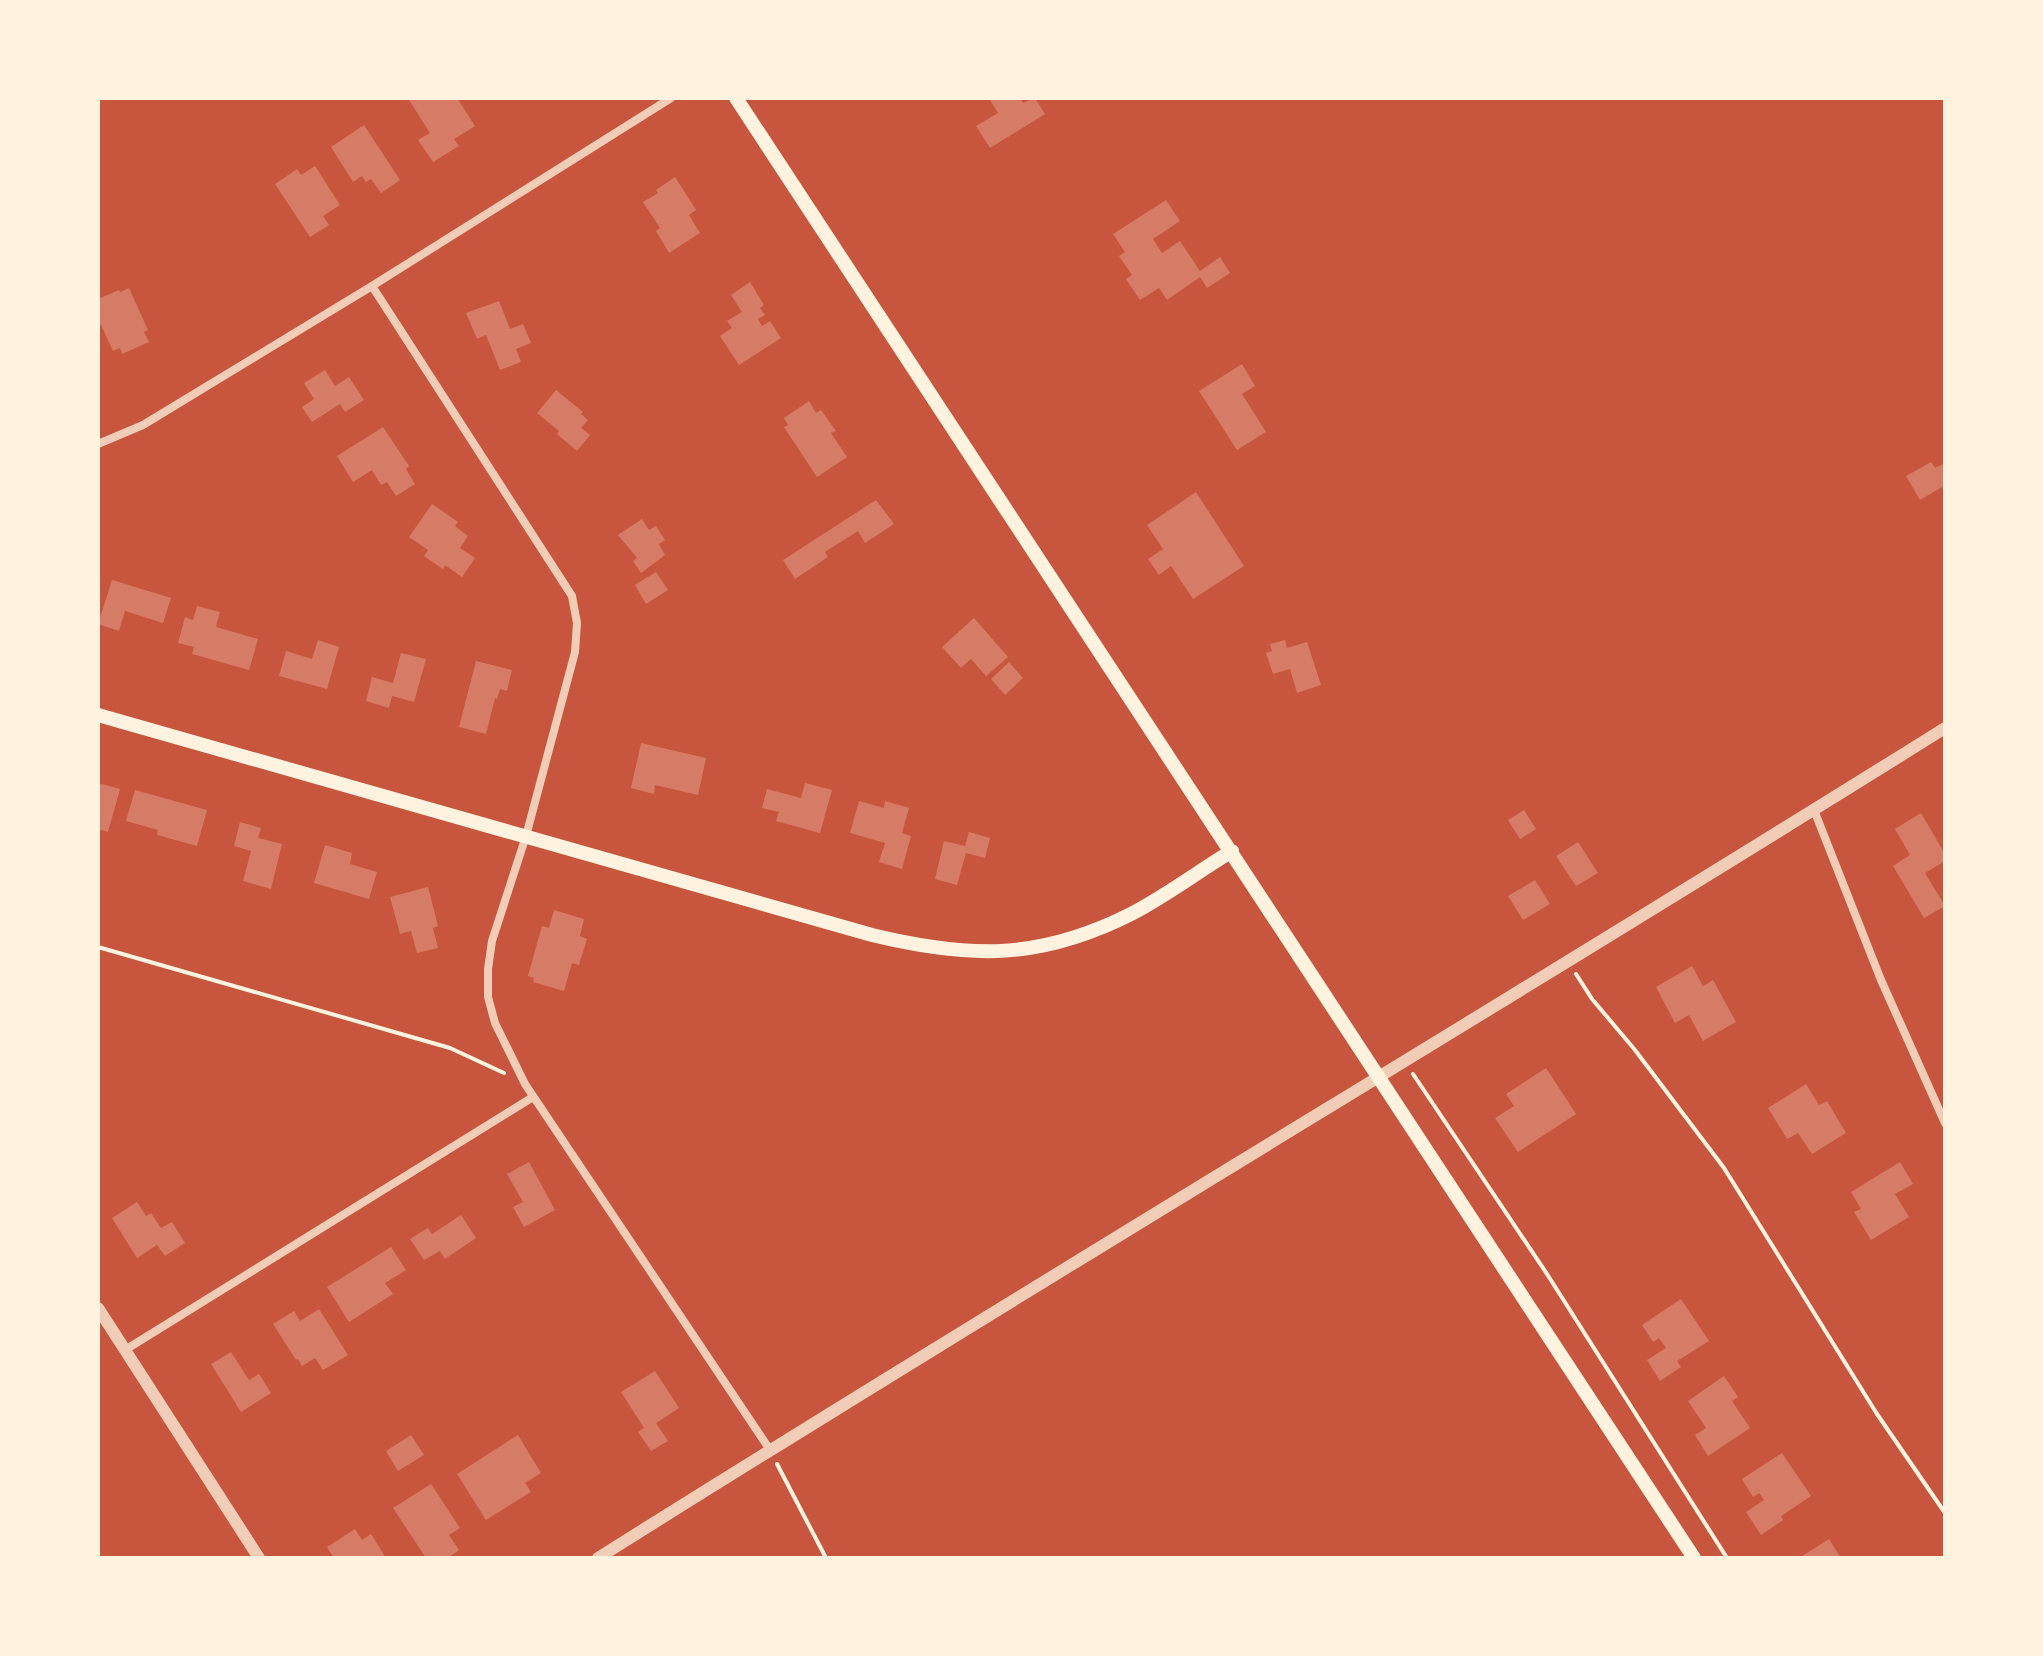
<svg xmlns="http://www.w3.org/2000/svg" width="2043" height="1656" viewBox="0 0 2043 1656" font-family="'Source Sans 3',sans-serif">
  <rect width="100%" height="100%" fill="#c8553d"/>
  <path fill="#d67c66" d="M412,98h45l18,28 -21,13 5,7 -26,16 -15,-22 12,-7 -21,-33z
    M989,98h31l3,5 12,-5 10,16 -55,34 -14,-22 22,-13z
    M364,125l36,55 -19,13 -10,-14 -5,3 -4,-6 -9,6 -22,-35z
    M315,166l25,39 -17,11 6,9 -19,12 -35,-53 22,-15 4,6z
    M675,177l21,33 -7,5 11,18 -31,20 -13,-22 4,-3 -17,-26 15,-9 -2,-3z
    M1166,200l14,21 -27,18 9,14 18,-12 20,30 20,-14 10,16 -23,15 -7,-11 -33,23 -8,-12 -19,12 -14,-21 6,-4 -13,-19 6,-4 -12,-18z
    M750,282l14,23 -4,3 5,7 -7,4 4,7 8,-5 11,17 -42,27 -19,-29 12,-8 -5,-7 15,-9 -11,-17z
    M129,288l19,42 -4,2 5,10 -27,12 -2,-6 -7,3 -12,-26 -3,1v-27l21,-9 1,2z
    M499,301l11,28 13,-5 8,19 -15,6 5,13 -21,8 -14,-35 -9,4 -11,-26z
    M1242,364l13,22 -13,8 24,38 -29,18 -38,-59z
    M325,370l10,16 14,-9 15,23 -19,12 -5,-8 -28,18 -10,-15 12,-8 -10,-16z
    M556,390l27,22 -2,2 7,6 -7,8 9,7 -13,16 -20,-17 2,-3 -22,-18z
    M809,401l7,12 5,-3 15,21 -5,2 16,24 -30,20 -33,-50 4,-2 -4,-7z
    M383,427l26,39 -3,3 9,15 -19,12 -9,-14 -6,3 -9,-15 -19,12 -16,-26z
    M1931,462l4,6 10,-5v29l-3,-5 -22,13 -14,-24z
    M1196,492l48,74 -51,33 -22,-33 -12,9 -11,-16 15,-10 -16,-24z
    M876,500l18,24 -29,19 -7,-12 -33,21 3,5 -33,22 -12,-19z
    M432,504l26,18 -3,4 13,10 -8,12 15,10 -13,19 -17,-12 -2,4 -19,-13 4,-6 -19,-13z
    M642,519l7,11 7,-4 9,14 -6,4 6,11 -24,18 -8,-12 4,-3 -19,-23z
    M656,572l12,18 -22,14 -11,-19z
    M112,580l59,18 -8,25 -38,-12 -6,20 -21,-7z
    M197,606l23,6 -4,15 42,12 -9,31 -57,-16 2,-7 -16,-4 7,-26 8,3z
    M974,618l34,39 -22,19 -15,-17 -10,9 -19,-21z
    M318,640l21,7 -12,42 -48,-13 7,-25 26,8z
    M1285,640l2,8 20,-6 14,43 -24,8 -7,-24 -17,5 -7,-21 6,-2 -2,-7z
    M401,653l25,6 -12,43 -22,-6 -3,12 -23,-7 6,-24 21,6z
    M476,661l36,9 -5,21 -7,-2 -3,10 -2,-1 -9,36 -27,-7z
    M1009,662l14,16 -18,17 -14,-16z
    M641,743l65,15 -8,37 -43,-10 -1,9 -23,-6z
    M98,783l22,6 -12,43 -10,-3z
    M805,783l27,7 -12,43 -44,-12 3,-9 -17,-4 5,-19 34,9z
    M135,790l72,20 -10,36 -40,-11 1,-5 -32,-9z
    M859,801l25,7 1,-7 24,7 -7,25 9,3 -9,33 -23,-7 6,-19 -35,-10z
    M1524,810l12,19 -16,10 -12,-19z
    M1921,813l24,41v7l-20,12 20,33 -21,12 -31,-52 17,-11 -15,-26z
    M240,822l21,6 -3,10 24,6 -11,45 -28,-8 8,-30 -17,-5z
    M969,832l21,6 -5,20 -19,-5 -9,32 -22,-6 9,-38 21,5z
    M1578,842l20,31 -22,13 -20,-30z
    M325,845l27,8 -2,11 27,8 -8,27 -55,-16z
    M1535,880l15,24 -27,16 -15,-24z
    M428,887l10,39 -5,2 5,20 -21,5 -6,-22 -11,3 -10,-37z
    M554,910l30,9 -4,17 7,3 -8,26 -7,-2 -8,28 -31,-9 1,-4 -6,-2 14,-50 7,2z
    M1692,966l11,20 10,-6 23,42 -33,19 -14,-26 -14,8 -19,-36z
    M1546,1068l30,46 -58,38 -23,-34 19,-12 -8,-12z
    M1806,1084l13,21 8,-4 19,32 -34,21 -14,-21 -11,6 -19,-31z
    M529,1162l26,48 -31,17 -11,-20 10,-5 -16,-28z
    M1900,1162l13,22 -18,10 14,23 -38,23 -17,-28 7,-3 -10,-17z
    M137,1202l9,14 5,-3 10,15 11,-6 13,21 -20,13 -8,-11 -20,13 -25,-40z
    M461,1215l15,23 -31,21 -5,-8 -16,9 -14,-21 18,-11 4,6z
    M391,1247l15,23 -21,13 8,11 -44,28 -22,-35z
    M1681,1299l28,42 -32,20 4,6 -21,14 -13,-21 19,-12 -7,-10 -6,4 -11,-17z
    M319,1309l29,46 -25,15 -8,-12 -13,8 -4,-7 -2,1 -23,-36 21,-13 6,10z
    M231,1352l18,28 10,-6 12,19 -30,19 -30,-48z
    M655,1371l24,37 -23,15 12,18 -17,10 -13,-19 6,-4 -23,-36z
    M1724,1376l14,21 -6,4 18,27 -42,28 -13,-21 11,-7 -18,-27z
    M411,1435l13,20 -26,16 -12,-20z
    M518,1435l23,38 -16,10 6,9 -45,28 -29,-46z
    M1782,1453l29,43 -30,20 2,4 -22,15 -15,-23 18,-12 -5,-7 -6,4 -11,-18z
    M431,1484l29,44 -11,7 10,15 -11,8h-22l-33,-50z
    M355,1529l7,11 9,-6 15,24h-52l-7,-11z
    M1829,1539l12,19h-42z"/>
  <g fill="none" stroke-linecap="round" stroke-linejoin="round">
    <path stroke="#fff3e0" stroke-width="4" d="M98,947l352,101 54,25
      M1576,974l16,25 43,51 89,118 153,246 68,99
      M1413,1074l134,200 180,284
      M777,1464l49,94"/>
    <path stroke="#f1ccb7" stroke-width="8" d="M372,286l200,310 5,27 -2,29 -49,184 -34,105 -4,28v28l7,26 30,61 245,366
      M98,444l45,-19 229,-139 299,-188
      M1814,810l67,170 64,143
      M125,1350l408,-253"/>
    <path stroke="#f1ccb7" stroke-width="12" d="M98,1308l161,250
      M598,1558c446,-281 900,-550 1347,-830"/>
    <path stroke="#fff3e0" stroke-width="14" d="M736,98l958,1460
      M98,715l774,220c99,24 169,25 261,-22 34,-18 66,-42 99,-62"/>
  </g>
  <rect width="2043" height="1656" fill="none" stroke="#fff3e0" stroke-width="200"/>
</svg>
